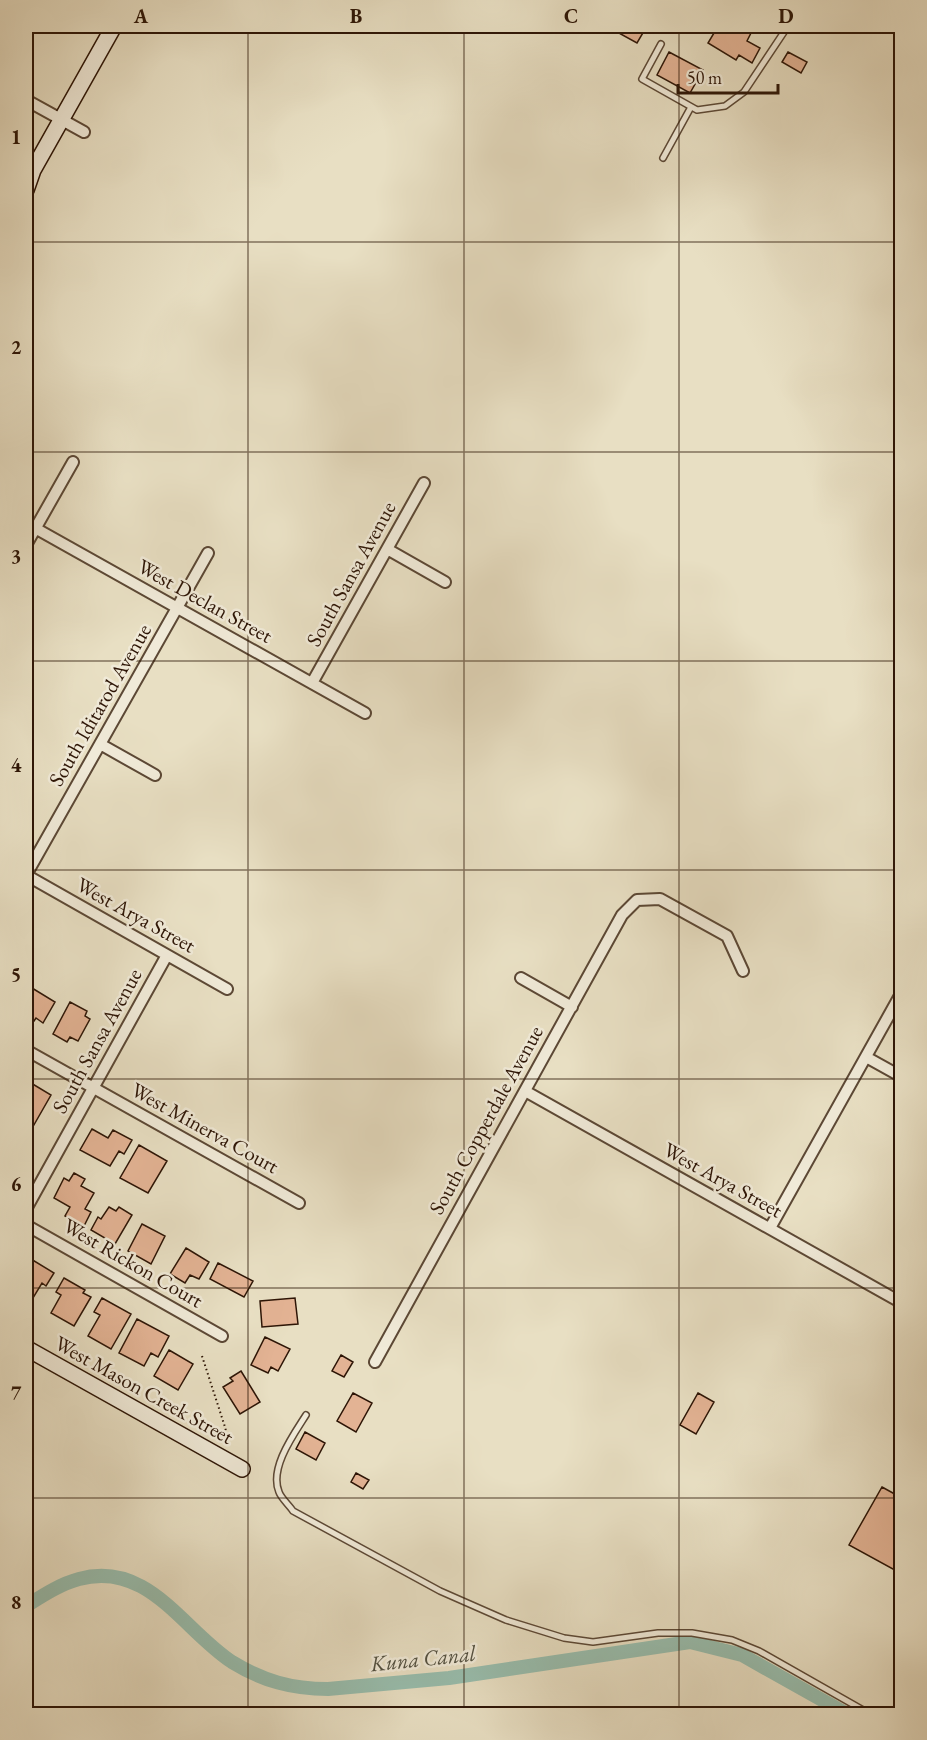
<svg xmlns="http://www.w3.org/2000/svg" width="927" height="1740" viewBox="0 0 927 1740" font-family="'EB Garamond',serif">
  <rect width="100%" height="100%" fill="#e8dfc3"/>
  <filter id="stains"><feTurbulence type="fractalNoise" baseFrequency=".00333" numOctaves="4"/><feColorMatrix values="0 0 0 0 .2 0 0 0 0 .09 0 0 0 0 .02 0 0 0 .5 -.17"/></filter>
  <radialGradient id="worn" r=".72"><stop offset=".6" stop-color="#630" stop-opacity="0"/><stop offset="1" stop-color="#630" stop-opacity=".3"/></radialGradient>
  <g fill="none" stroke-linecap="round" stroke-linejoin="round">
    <path stroke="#98bdad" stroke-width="14" d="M26,1606c16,-10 34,-22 53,-27 69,-19 104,51 153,83 31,19 60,27 96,27l121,-11 241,-36 52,13 105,59"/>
  </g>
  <path fill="#e3b394" stroke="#2d1506" stroke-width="1.5" d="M621,26h26l-10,17 -20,-11z
    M713,26h31l8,5 -5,10 13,7 -8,15 -13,-8 -3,5 -28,-17 9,-15z
    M669,52l34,18 -13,23 -33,-18z
    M788,52l19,10 -6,11 -19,-11z
    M32,988l23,14 -12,21 -7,-5 -2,3 -8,-4v-18z
    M70,1002l17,9 -2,5 5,3 -12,22 -8,-4 -3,5 -14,-8z
    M26,1080l25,15 -20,35 -5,-3z
    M92,1129l16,9 5,-8 19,10 -8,14 -5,-3 -9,15 -30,-16z
    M139,1145l28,16 -19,32 -28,-15z
    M74,1173l11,6 -4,7 13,7 -9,16 6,3 -7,14 -19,-10 5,-9 -16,-9 10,-20 5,3z
    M109,1207l7,4 3,-4 13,8 -17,29 -24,-14 7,-13 3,2z
    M142,1224l23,12 -14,28 -23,-13z
    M186,1248l23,14 -10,17 -9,-4 -5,8 -15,-9z
    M26,1256l28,17 -8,13 -4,-3 -9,15 -7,-5z
    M218,1263l35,18 -9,16 -34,-18z
    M64,1278l21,12 -2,3 8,4 -17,29 -23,-13 10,-18 -5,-3z
    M102,1298l29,16 -20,35 -23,-13 12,-21 -6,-3z
    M295,1298l3,26 -36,3 -2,-26z
    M137,1319l32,17 -11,21 -7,-4 -7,13 -25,-13z
    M265,1337l25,12 -12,22 -7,-4 -3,6 -17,-8z
    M169,1350l24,14 -15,26 -24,-14z
    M341,1355l12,7 -9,15 -12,-6z
    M241,1371l19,31 -20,12 -17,-27 10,-6 -3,-3z
    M353,1393l19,10 -16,29 -19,-11z
    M698,1393l16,9 -18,32 -16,-9z
    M305,1432l20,11 -9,17 -20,-11z
    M356,1473l13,7 -6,9 -12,-7z
    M882,1487l20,11v76l-53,-29z"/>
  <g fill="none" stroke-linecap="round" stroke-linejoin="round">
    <defs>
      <path id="lane" d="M661,44l-19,35 55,31 28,-4 19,-14 40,-60 -12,-6
        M663,158l28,-51
        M306,1415c-12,19 -37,53 -27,77 2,6 10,13 14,19l147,80 66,29 58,18 29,4 65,-9h34l40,7 27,11 111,63"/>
      <path id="street" d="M26,100l58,32
        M26,523l339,190
        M26,545l47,-83
        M387,549l58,33
        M312,683l112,-200
        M100,744l55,31
        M26,875l182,-322
        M26,875l201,114
        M521,978l51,29
        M26,1050l273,153
        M866,1057l36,20
        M525,1091l377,212
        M26,1209l141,-254
        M26,1225l196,111
        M770,1228l132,-236
        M375,1362l247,-447 15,-15 23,-1 67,37 16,35"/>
      <path id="secondary" d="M26,190l7,-20 81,-144
        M26,1348l216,121"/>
    </defs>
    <use href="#lane" stroke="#5c4835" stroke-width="8"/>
    <use href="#street" stroke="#5c4835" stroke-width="14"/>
    <use href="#secondary" stroke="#2d1506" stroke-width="18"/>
    <path stroke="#2d1506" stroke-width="2" stroke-dasharray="1.5 3" stroke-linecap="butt" d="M202,1356l23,71 2,9 -3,6"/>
    <use href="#lane" stroke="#f0ead8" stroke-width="5"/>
    <use href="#street" stroke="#f0ead8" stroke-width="10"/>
    <use href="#secondary" stroke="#f0ead8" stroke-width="15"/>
  </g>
  <path fill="none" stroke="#2d1506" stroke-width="1.5" stroke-opacity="0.55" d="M248,26v1688M464,26v1688M679,26v1688M26,242h876M26,452h876M26,661h876M26,870h876M26,1079h876M26,1288h876M26,1498h876"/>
  <g text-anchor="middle" stroke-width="5" stroke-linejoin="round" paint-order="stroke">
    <g font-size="21" fill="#2d1506" stroke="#f0ead8">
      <text transform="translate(351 574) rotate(-61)" y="7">South Sansa Avenue</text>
      <text transform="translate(205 601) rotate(29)" y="7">West Declan Street</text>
      <text transform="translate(100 705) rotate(-60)" y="7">South Iditarod Avenue</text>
      <text transform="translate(136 915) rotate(29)" y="7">West Arya Street</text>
      <text transform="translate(97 1041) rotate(-61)" y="7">South Sansa Avenue</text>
      <text transform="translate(486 1120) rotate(-61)" y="7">South Copperdale Avenue</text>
      <text transform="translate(205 1128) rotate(29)" y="7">West Minerva Court</text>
      <text transform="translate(723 1180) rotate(29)" y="7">West Arya Street</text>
      <text transform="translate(133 1263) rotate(30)" y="7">West Rickon Court</text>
      <text transform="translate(144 1390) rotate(29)" y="7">West Mason Creek Street</text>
    </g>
    <g font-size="22" font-style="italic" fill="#525040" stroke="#f0ead8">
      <text transform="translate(423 1658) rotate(-6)" y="8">Kuna Canal</text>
    </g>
  </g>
  <rect width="927" height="1740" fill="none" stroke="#e8dfc3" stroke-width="66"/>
  <path d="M678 84v9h100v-9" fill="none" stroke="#2d1506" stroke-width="3"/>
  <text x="687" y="84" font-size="18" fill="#2d1506" stroke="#f0ead8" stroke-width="4.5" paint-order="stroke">50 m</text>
  <rect x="33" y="33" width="861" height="1674" fill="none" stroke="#2d1506" stroke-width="2"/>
  <g font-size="20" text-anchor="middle" font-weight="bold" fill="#2d1506">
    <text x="141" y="23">A</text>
    <text x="356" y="23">B</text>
    <text x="571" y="23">C</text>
    <text x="786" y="23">D</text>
    <text x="16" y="144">1</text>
    <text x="16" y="354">2</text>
    <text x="16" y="563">3</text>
    <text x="16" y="772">4</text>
    <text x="16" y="981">5</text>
    <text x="16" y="1191">6</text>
    <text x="16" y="1400">7</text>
    <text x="16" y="1609">8</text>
  </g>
  <rect width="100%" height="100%" filter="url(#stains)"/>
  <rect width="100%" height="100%" fill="url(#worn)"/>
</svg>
